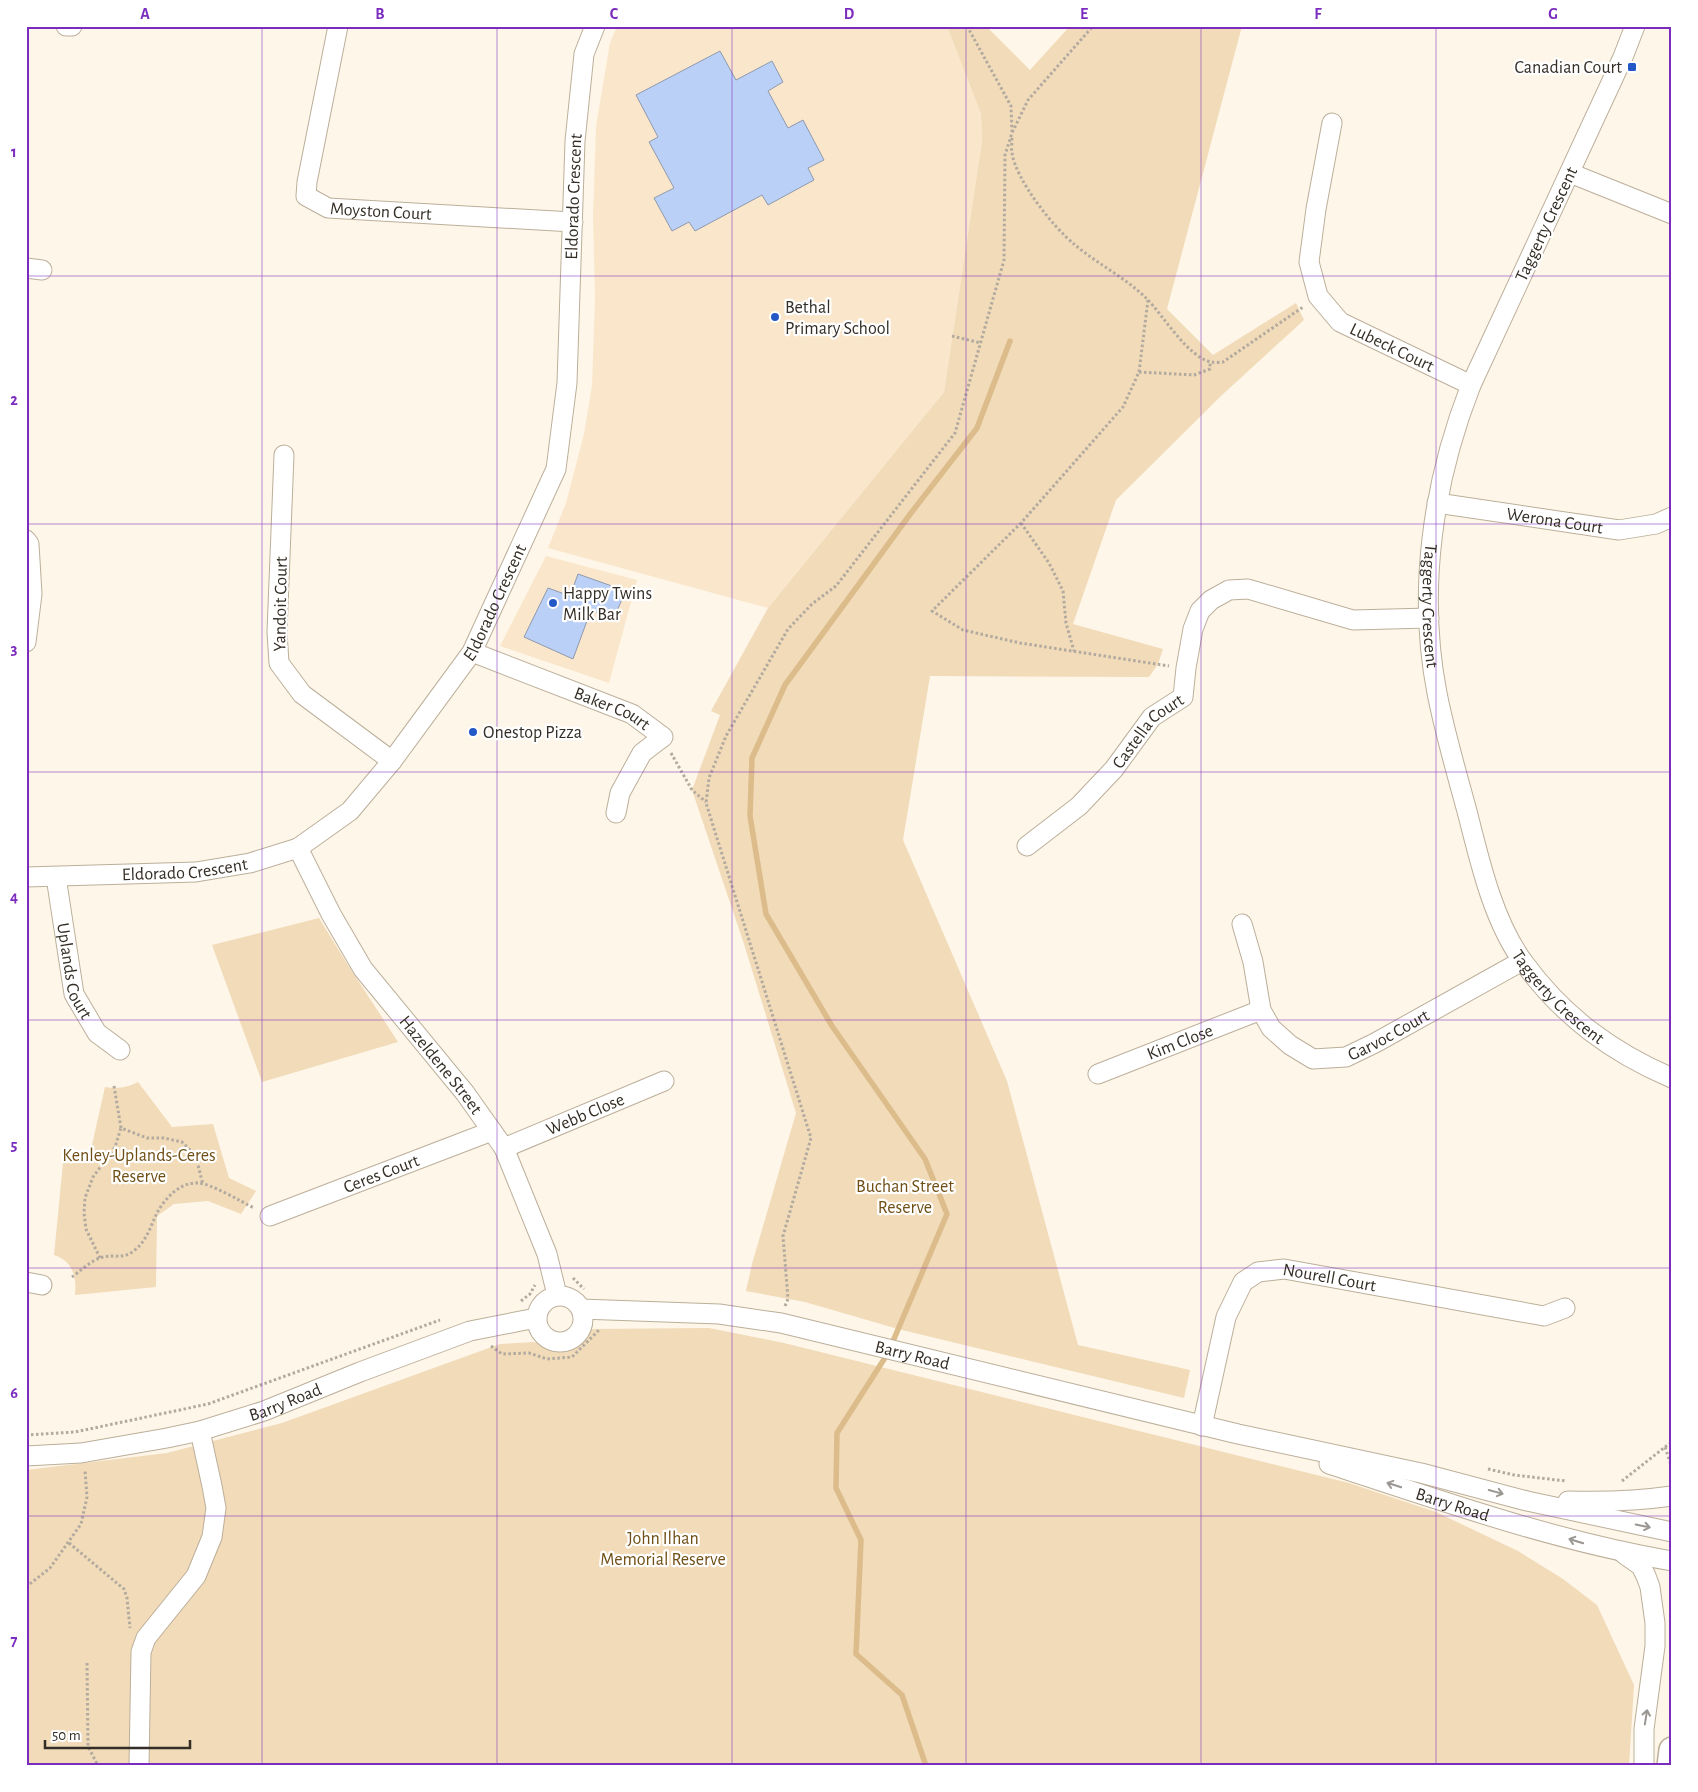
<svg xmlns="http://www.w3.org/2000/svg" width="1698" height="1792" viewBox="0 0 1698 1792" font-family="'Alegreya Sans',sans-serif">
  <rect width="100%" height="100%" fill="#fef6e9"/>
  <path fill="#fae7cb" d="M617,26h330l34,88 1,27 -38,251 -176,216 -220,-60 18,-45 18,-69 8,-49 3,-86 -2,-83 3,-90 14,-83z
    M546,556l91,24 -28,103 -109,-37z"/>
  <path fill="#f1dbb9" d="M947,26h39l44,44 40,-44h172l-75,283 46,46 83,-52 8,17 -82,75 -106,105 -43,124 90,25 -5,15 -9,13 -219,-1 -27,164 104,241 71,264 112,25 -6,28 -286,-69 -93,-27 -59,-11 6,-27 44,-151 -52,-169 -52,-154 28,-75 -9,-4 57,-103 176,-216 38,-251 -1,-27z
    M319,918l27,44 52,80 -136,40 -50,-137z
    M138,1082l34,45 41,-3 16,54 27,13 -15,23 -33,-13 -34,3 -17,12 -1,71 -81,8c2,-20 -3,-34 -21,-40l9,-92h25l17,-76c12,2 21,1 33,-5z
    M709,1328l75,15 565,140 87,29 82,39 45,28 34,26 37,80 -5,81h-1603v-296l141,-17 115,-30 218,-79 34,-2 24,9 16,-4 18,-18z"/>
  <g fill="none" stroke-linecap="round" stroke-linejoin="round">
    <path stroke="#dcbc8a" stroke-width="5.5" d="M926,1766l-24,-71 -46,-41 5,-114 -25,-52 1,-55 51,-80 59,-139 -22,-55 -93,-133 -66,-112 -16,-98 2,-58 33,-73 126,-172 66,-85 33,-87"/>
  </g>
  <path fill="#bbd0f7" stroke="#8e99ad" d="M720,51l16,29 36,-19 11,21 -15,9 20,37 15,-8 21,40 -16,8 6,12 -46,25 -6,-10 -67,36 -6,-9 -17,9 -18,-33 20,-10 -25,-46 9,-5 -22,-42z
    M578,574l48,17 -13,28 -22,-9 -18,49 -49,-22 24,-49 22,8z"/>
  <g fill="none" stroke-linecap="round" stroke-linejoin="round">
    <defs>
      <g id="minor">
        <path d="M66,26h6"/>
        <path id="s1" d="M338,26l-31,156 -1,14 22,12 245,14"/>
        <path id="s2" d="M1635,26l-12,31 -152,328c-38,97 -54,205 -34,308 8,41 20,81 31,122 12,48 26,108 56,148 39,53 87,89 148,115"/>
        <path id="s3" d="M1332,123l-16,86 -7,53 9,34 22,26 131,63"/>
        <path d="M1570,173l102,41"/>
        <path d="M26,268l16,2"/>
        <path d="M284,455l-7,177 2,31 23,31 90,67"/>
        <path id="s4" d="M1437,503l182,27 37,-6 16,-7"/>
        <path d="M26,540l3,4 3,50 -6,48"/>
        <path id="s5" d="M472,652l160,62 31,23 -21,16 -22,40 -4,20"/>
        <path id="s6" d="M1027,846l52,-40 35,-37 38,-52 31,-20 3,-29 7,-39 7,-18 11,-11 18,-10 19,-1 105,31 76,-2"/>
        <path id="s7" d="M298,848l33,66 32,55 102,124 39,55 43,106 10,41"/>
        <path id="s8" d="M26,877l170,-5 54,-9 48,-15 52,-37 42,-50 80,-109 84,-183 11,-86 8,-242 9,-87 11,-28"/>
        <path id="s9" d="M56,877l18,117 23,39 23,17"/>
        <path id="s10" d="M1242,924l11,38 8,48 10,18 19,17 23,14 33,-2 29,-14 147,-82"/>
        <path id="s11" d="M1098,1074l163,-64"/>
        <path id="s12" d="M504,1148l160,-67"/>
        <path id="s13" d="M270,1216l222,-85"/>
        <path d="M26,1282l16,3"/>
        <circle cx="560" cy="1319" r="23"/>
        <path id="s14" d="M581,1309l138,5 62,9 457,111 183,39 106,28 145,31"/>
        <path id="s15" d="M1202,1426l24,-109 17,-35 15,-10 26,-3 260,47 21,-8"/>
        <path id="s16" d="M26,1456l55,-3 86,-15 33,-7 64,-20 96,-39 110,-41 66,-13"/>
        <path id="s17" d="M1329,1464c113,37 226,77 343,97"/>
        <path d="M1568,1501c35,1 69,0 104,-5"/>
        <path d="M1624,1554l17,12 5,10 4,11 5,36v23l-11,83v37"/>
        <path d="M139,1766l2,-114 5,-14 50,-62 16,-39 4,-29 -4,-22 -12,-55"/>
      </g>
      <path id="major" d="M1670,1766l2,-16"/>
    </defs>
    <use href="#minor" stroke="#bcaf9a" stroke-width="21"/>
    <use href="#major" stroke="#bcaf9a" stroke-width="28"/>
    <path stroke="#b2aa9f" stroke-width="3" stroke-dasharray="2.5 2.5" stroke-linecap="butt" d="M967,26l44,80 1,26
      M1012,138c0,5 -1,11 0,15 4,27 41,74 62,91 23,20 51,33 73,55 16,16 42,60 65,63 3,1 8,0 11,0l80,-55
      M1148,300l-9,72 -16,35 -102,116 -89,88 31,19 57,13 149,23
      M952,336l29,7
      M1139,372l55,3 16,-6v-7
      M1021,523l28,40 14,28 3,32 8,28
      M671,753l21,37 14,12
      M114,1086l7,42 26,10h17l18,4 9,9 6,10 5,20 3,2
      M100,1258l-14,-29 -2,-16 1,-15 8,-21 22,-30 6,-19
      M72,1277c7,-5 20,-17 28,-19 13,-5 23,3 36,-9 11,-9 15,-24 21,-36 8,-15 23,-31 41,-30 12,0 44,19 56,25
      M573,1278l11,11
      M521,1301l9,-7 5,-9
      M785,1306l3,-7 -5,-63 28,-98 -105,-335 3,-25 17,-42 62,-107 24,-25 24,-18 119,-153 49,-173 1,-105 7,-22 16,-33 65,-74
      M491,1346l11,8 27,-1 18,6 25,-2 28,-28
      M26,1435l49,-3 133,-28 232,-84
      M1665,1447l7,-5
      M1488,1469l26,6 52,6
      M1622,1481l43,-34 7,21
      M69,1543l55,46 3,9 3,30
      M26,1587l24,-19 31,-44 6,-27 -2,-27
      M87,1663l1,83 10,20"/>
    <use href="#minor" stroke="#fff" stroke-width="19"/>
    <use href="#major" stroke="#fff" stroke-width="25"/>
  </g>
  <defs><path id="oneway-shaft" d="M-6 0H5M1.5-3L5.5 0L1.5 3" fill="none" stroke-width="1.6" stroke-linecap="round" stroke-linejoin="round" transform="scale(1.25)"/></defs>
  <g stroke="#9a9692">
    <use href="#oneway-shaft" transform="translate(1394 1485) rotate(-162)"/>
    <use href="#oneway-shaft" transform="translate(1496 1492) rotate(15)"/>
    <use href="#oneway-shaft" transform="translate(1643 1526) rotate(12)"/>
    <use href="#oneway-shaft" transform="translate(1576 1541) rotate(-163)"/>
    <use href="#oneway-shaft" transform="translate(1646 1717) rotate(-81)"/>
  </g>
  <path fill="none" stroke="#7b2cbf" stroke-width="1" stroke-opacity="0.55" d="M262,26v1740M497,26v1740M732,26v1740M966,26v1740M1201,26v1740M1436,26v1740M26,276h1646M26,524h1646M26,772h1646M26,1020h1646M26,1268h1646M26,1516h1646"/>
  <g fill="#2458c6" stroke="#fff" stroke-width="2">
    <rect x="1627" y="62" width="10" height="10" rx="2.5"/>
    <circle cx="775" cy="317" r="5"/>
    <circle cx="553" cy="603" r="5"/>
    <circle cx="473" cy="732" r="5"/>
  </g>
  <g text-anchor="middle" stroke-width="4.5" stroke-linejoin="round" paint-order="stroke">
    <g font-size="18" fill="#342e26" stroke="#fff" text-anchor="start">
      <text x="1622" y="73" text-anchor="end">Canadian Court</text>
      <text x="785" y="313">Bethal<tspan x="785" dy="21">Primary School</tspan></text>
      <text x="563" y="599">Happy Twins<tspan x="563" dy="21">Milk Bar</tspan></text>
      <text x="483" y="738">Onestop Pizza</text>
    </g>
    <g font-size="18" fill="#342e26" stroke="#fff">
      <text dy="6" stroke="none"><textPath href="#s8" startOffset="1014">Eldorado Crescent</textPath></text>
      <text dy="6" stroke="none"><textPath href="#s1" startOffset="251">Moyston Court</textPath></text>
      <text transform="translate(1546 224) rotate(-65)" y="6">Taggerty Crescent</text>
      <text dy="6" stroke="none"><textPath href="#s3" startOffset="268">Lubeck Court</textPath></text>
      <text dy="6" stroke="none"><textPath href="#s4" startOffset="119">Werona Court</textPath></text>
      <text dy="6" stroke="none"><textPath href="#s8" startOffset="594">Eldorado Crescent</textPath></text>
      <text transform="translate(280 604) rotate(-89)" y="6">Yandoit Court</text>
      <text dy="6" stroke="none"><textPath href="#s2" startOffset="621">Taggerty Crescent</textPath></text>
      <text dy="6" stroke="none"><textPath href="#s5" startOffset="151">Baker Court</textPath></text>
      <text dy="6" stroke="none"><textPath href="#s6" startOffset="168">Castella Court</textPath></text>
      <text dy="6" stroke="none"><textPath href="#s8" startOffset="159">Eldorado Crescent</textPath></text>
      <text dy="6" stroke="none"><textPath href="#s9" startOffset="96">Uplands Court</textPath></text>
      <text dy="6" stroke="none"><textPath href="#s2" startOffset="1042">Taggerty Crescent</textPath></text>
      <text dy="6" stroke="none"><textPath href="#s10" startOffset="242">Garvoc Court</textPath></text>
      <text dy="6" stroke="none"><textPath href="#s11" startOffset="88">Kim Close</textPath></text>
      <text dy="6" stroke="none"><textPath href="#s7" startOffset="261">Hazeldene Street</textPath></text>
      <text dy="6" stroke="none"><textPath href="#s12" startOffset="88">Webb Close</textPath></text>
      <text dy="6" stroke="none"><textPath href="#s13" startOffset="119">Ceres Court</textPath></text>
      <text dy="6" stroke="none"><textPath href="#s15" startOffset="241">Nourell Court</textPath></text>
      <text dy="6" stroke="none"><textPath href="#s14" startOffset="336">Barry Road</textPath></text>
      <text dy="6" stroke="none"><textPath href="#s16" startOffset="266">Barry Road</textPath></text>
      <text dy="6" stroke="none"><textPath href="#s17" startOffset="130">Barry Road</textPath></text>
    </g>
    <g font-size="18" fill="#6f4f15" stroke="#fff">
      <text x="139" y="1161">Kenley-Uplands-Ceres<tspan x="139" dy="21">Reserve</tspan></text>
      <text x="905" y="1192">Buchan Street<tspan x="905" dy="21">Reserve</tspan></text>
      <text x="663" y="1544">John Ilhan<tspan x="663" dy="21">Memorial Reserve</tspan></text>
    </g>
  </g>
  <rect width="1698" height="1792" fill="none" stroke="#ffffff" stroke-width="55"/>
  <path d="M45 1740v8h145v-8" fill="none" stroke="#342e26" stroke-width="2.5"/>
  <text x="52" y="1740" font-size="15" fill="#342e26" stroke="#ffffff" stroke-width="4" paint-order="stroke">50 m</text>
  <rect x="28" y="28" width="1642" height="1736" fill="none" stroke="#7b2cbf" stroke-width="2"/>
  <g font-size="16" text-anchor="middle" font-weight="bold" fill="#7b2cbf">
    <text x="145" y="19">A</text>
    <text x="380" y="19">B</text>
    <text x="614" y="19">C</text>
    <text x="849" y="19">D</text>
    <text x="1084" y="19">E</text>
    <text x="1318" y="19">F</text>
    <text x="1553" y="19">G</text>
    <text x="14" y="157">1</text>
    <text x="14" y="405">2</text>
    <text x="14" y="654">3</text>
    <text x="14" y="902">4</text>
    <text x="14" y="1150">5</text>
    <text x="14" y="1398">6</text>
    <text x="14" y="1646">7</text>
  </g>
</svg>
